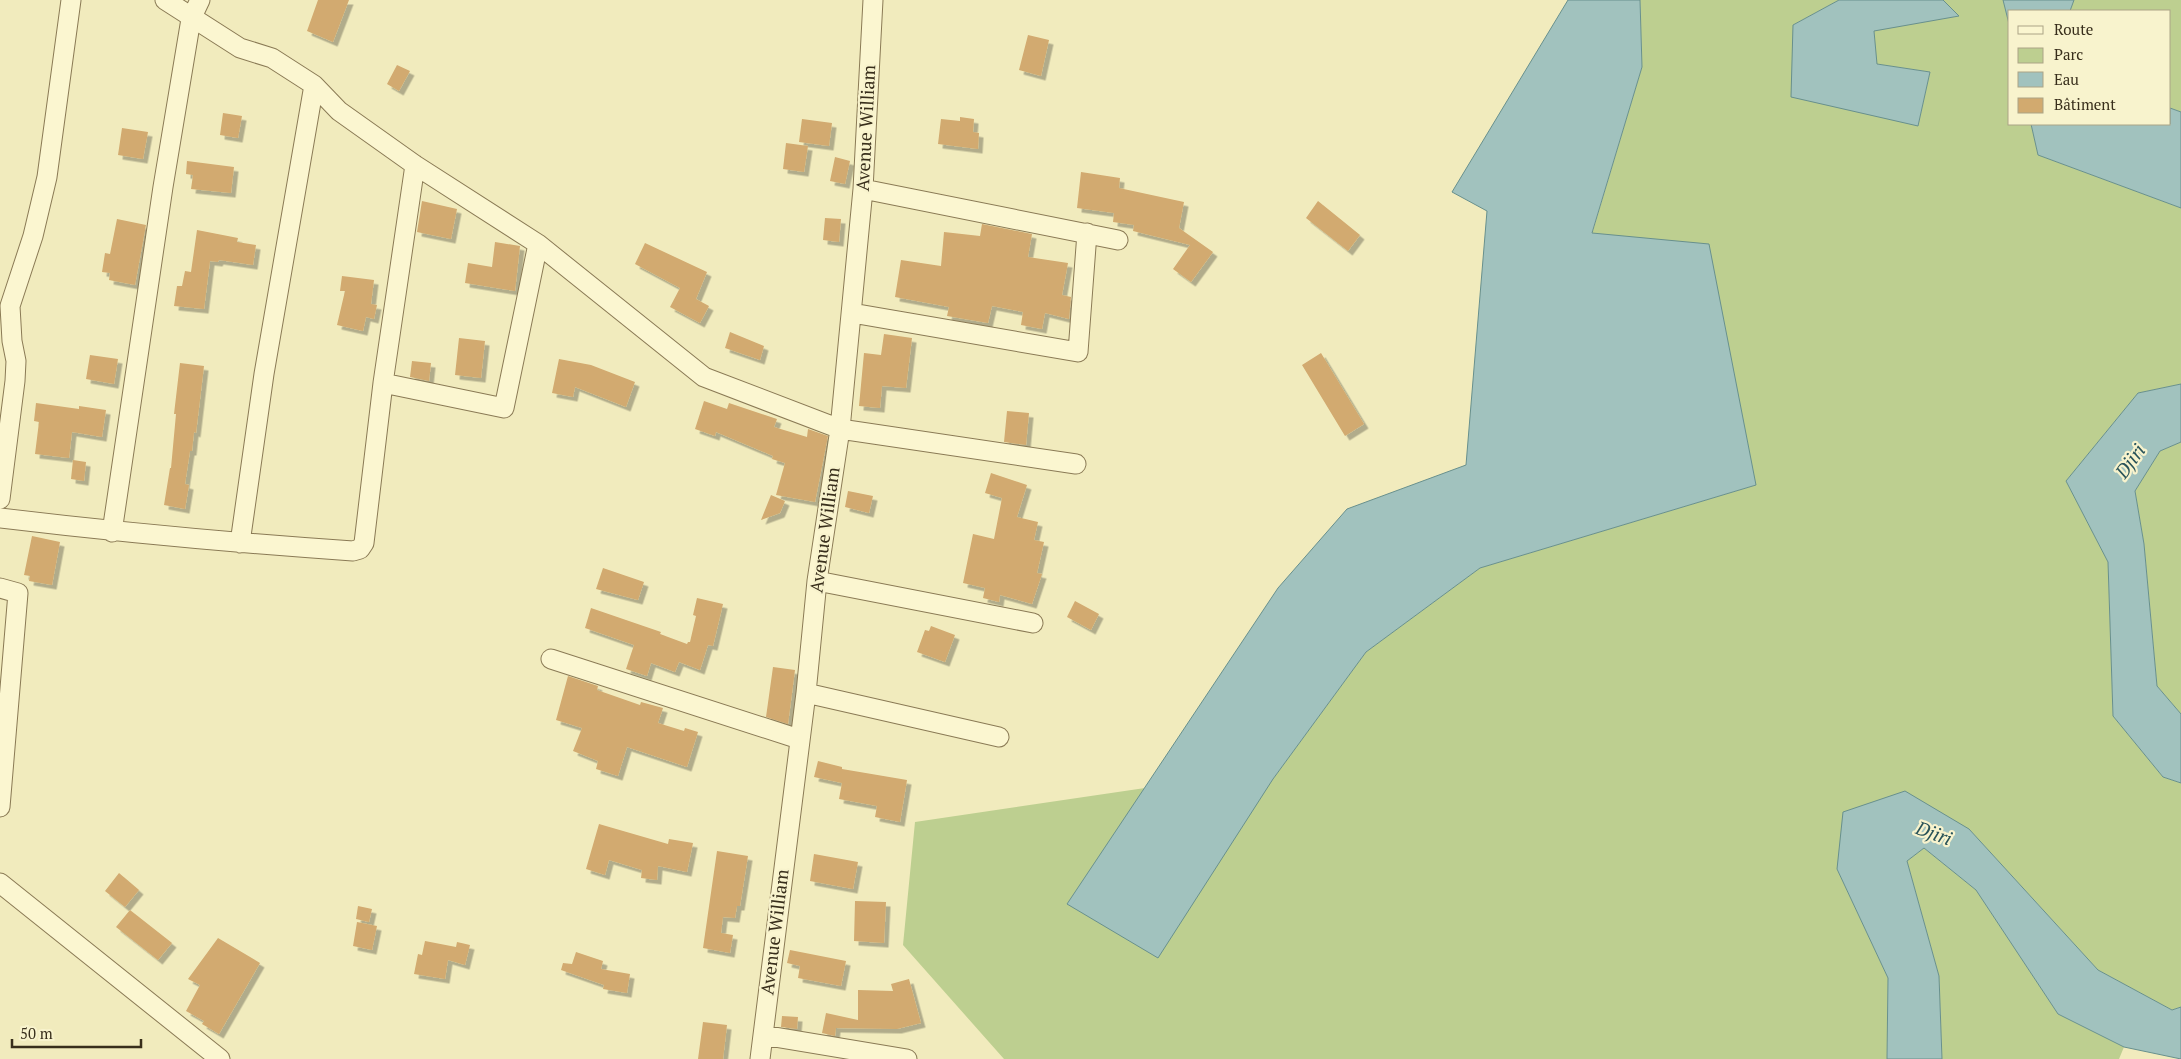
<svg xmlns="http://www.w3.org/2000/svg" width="2181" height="1059" viewBox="0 0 2181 1059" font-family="'PT Serif',serif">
  <defs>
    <filter id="shadow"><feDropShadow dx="4.5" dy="4.5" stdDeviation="0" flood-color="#0004"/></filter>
  </defs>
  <rect width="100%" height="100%" fill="#f1ebbd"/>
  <path fill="#bdcf90" d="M1640,0h199l-46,25 125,101 12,-54 -54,-8 -2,-34 84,-14 -15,-16h60l7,28v96h21l7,31 143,53v176l-43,9 -72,88 42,81 5,154 50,61 18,6v224l-9,3 -74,-40 -129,-141 -132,40 51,109 -1,81h-883l-101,-114 12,-123 230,-34 -78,116 206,-125 93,-127 114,-84 276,-83 -164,-251 50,-167z
    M2074,0h107v112l-11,-4v-97h-100z
    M2181,442v272l-24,-28 -13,-142 -9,-53 25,-40z
    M1924,848l52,42 82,124 66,33 -5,12h-177l-3,-83 -32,-115z"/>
  <path fill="#a1c2be" stroke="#68908d" d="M1568,0h72l2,67 -50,166 117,11 47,241 -276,83 -114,84 -93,127 -115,179 -91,-54 211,-316 69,-79 119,-44 21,-254 -35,-19z
    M1839,0h104l16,16 -85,15 3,33 53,8 -12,54 -127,-29 2,-72z
    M2003,0h71l-4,11h-60v17z
    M2170,108l11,4v96l-143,-53 -7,-31h139z
    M2181,384v58l-21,9 -25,40 9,53 13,142 24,28v69l-18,-6 -50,-61 -5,-154 -42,-81 72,-88z
    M1905,791l64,38 129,141 74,40 9,-3v52l-57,-12 -66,-33 -82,-124 -52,-42 -17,13 32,115 3,83h-55l1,-81 -51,-109 6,-57z"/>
  <path fill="#d2aa6f" filter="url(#shadow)" d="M318,0h31l-16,42 -26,-11z
    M1028,35l21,5 -8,36 -22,-6z
    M397,65l13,6 -11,20 -12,-7z
    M223,113l19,3 -4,22 -18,-3z
    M960,117l14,2 -1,13 6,1 -1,16 -40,-5 3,-25 19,2z
    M802,119l30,4 -3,23 -30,-4z
    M122,128l26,4 -5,27 -25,-4z
    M786,143l22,3 -4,26 -21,-3z
    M835,157l15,4 -5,23 -15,-3z
    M187,161l47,6 -3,26 -40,-4 2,-14 -7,-1z
    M1081,172l39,6 -1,10 65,14 -5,26 34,24 -22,30 -18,-13 17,-24 -57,-14 1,-6 -21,-3 1,-9 -37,-5z
    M422,201l35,8 -6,30 -34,-7z
    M1318,201l42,34 -12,16 -42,-33z
    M825,218l16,1 -2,23 -16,-2z
    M117,219l29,6 -11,60 -26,-5 1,-7 -8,-1 3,-19 5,1z
    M982,224l50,10 -4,23 40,6 -6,32 9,2 -2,22 -24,-6 -3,16 -21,-4 2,-13 -31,-6 -4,17 -41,-7 2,-9 -54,-10 6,-37 40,6 3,-34 36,4z
    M197,230l41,8 -1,4 19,3 -3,20 -34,-5 -1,2 -8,-1 -6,48 -30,-3 3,-20h5l3,-15 6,1z
    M495,242l25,4 -5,45 -50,-8 3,-20 24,4z
    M645,243l62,29 -11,27 13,7 -9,17 -30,-16 10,-19 -45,-24z
    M342,276l32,4 -3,24 6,1 -3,14 -8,-2 -3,14 -26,-6 8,-34h-5z
    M730,332l34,14 -4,14 -35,-12z
    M884,334l28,4 -6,50 -24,-2 -2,22 -21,-2 5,-53 17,2z
    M459,338l26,3 -4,37 -26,-3z
    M1321,353l43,71 -19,12 -43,-71z
    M90,355l28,4 -4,25 -28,-5z
    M559,359l32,6 44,17 -9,25 -51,-20 -2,10 -21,-4z
    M412,361l19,2 -2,18 -19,-4z
    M180,363l24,3 -8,67 -2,-1 -2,19h-2l-5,33 4,1 -4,24 -21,-4 6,-37h1l5,-54h-2z
    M704,401l23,8 2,-6 48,16 -3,8 33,10 1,-8 20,7 -13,66 -39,-7 9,-32 -13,-4 1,-3 -57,-24 -1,4 -20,-7z
    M36,403l43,6v-3l27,4 -4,27 -30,-5 -3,26 -34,-4 4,-32 -5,-1z
    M1007,411l22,2 -3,32 -22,-3z
    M73,460l13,2 -2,19 -13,-2z
    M991,473l36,12 -10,32 21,5 -4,18 10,2 -7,31 5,1 -10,30 -32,-9 -1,7 -16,-4 2,-10 -22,-5 10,-49 21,5 8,-41 -17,-5z
    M848,491l25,5 -4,17 -24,-6z
    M771,495l14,6 -5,12 -19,7z
    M32,536l28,6 -8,43 -23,-4 1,-5 -6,-1z
    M603,568l41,14 -6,18 -42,-11z
    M697,598l26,6 -10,42 -5,-1 -8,25 -21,-8 -4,10 -24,-9 -4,13 -21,-7 8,-24 -49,-17 6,-20 70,24 -1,2 27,10 1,-2h2l6,-26 -3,-1z
    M1075,601l24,13 -8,16 -24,-13z
    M931,626l24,9 -10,27 -28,-10 8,-22 4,1z
    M773,667l22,3 -7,54 -22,-7z
    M568,676l30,10 -1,4 43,15 1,-3 22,6 -5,15 26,8 1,-3 13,4 -11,35 -60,-20 -9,29 -22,-7 2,-8 -25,-10 9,-23 -26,-8z
    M818,761l24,6v2l65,11 -7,42 -25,-5 2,-11 -38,-7 3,-16 -28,-6z
    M599,824l69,20 1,-5 24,4 -6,29 -29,-6 -1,14 -16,-2 1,-8 -33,-10 -4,15 -19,-6z
    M717,851l31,5 -8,50h-3l-2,12 -12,-1 -2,16 12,2 -3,18 -27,-5z
    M814,854l44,8 -5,27 -43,-8z
    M119,873l20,17 -14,17 -20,-16z
    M855,901l31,1 -2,41 -30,-2z
    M358,906l14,3 -3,13 -13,-3z
    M130,910l42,33 -14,17 -42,-33z
    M357,922l20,4 -5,24 -19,-4z
    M218,938l42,25 -41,71 -17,-10 2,-3 -18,-10 14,-26 -12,-6z
    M425,941l31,6 1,-5 13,3 -5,20 -17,-5 -3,19 -31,-5 4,-20 4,1z
    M790,950l56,11 -5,25 -43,-8 2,-12 -13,-3z
    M576,952l27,9 -2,8 29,5 -3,19 -24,-4 1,-4 -43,-15 2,-7 9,1z
    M909,979l12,44 -24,6 -61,-1 -1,8 -13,-3 4,-20 32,7v-30l35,1 -2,-7z
    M782,1016l16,1 -1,12 -16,-2z
    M703,1022l24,3 -4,34h-25z"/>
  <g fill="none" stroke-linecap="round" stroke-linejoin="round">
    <defs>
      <path id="street" d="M165,0l75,48 32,10 42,27 25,26 76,54 123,79 166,133 136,52 236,35
        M863,189l255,51
        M852,313l226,39 9,-119
        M383,383l121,25 34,-164
        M0,499l15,-118 1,-20 -4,-20 -2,-35 23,-70 14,-59 24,-177
        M0,518c117,14 235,25 353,33l7,-2 4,-6 19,-160 32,-218
        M112,532l51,-345 28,-168 9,-19
        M240,543l24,-169 50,-289
        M817,581l216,42
        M0,588l18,5 -18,214
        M551,659l248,80
        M806,693l193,44
        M0,883l220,176
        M763,1035l144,24
        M760,1059l46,-366 11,-112 23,-152 23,-240 10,-189"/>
    </defs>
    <use href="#street" stroke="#8a7a55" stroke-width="21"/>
    <use href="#street" stroke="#fbf6d0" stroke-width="19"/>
  </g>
  <g text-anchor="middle" stroke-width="4.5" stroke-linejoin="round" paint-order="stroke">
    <g font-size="18" fill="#382e1b" stroke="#f8f3cd">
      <text transform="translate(866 128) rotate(-87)" y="6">Avenue William</text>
      <text transform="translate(825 530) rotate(-82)" y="6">Avenue William</text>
      <text transform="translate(775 932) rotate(-83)" y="6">Avenue William</text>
    </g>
    <g font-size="19" font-style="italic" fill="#295359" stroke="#f8f3cd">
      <text transform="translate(2130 461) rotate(-54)" y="7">Djiri</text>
      <text transform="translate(1934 833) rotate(20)" y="7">Djiri</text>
    </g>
  </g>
  <rect x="2008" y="10" width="162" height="115" fill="#f8f3cd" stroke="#aba486"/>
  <rect x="2018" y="26" width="25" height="8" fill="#fbf6d0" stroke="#aba486"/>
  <text x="2054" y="35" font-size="15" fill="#382e1b">Route</text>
  <rect x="2018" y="48" width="25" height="15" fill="#bdcf90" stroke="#aba486"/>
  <text x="2054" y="60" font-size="15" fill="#382e1b">Parc</text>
  <rect x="2018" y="72" width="25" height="15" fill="#a1c2be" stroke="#aba486"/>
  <text x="2054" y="85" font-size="15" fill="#382e1b">Eau</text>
  <rect x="2018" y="98" width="25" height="15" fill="#d2aa6f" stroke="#aba486"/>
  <text x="2054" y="110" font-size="15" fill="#382e1b">Bâtiment</text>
  <path d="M12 1039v8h129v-8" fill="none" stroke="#382e1b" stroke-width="2.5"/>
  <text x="20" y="1039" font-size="15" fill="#382e1b" stroke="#f8f3cd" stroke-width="4" paint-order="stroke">50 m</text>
</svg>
